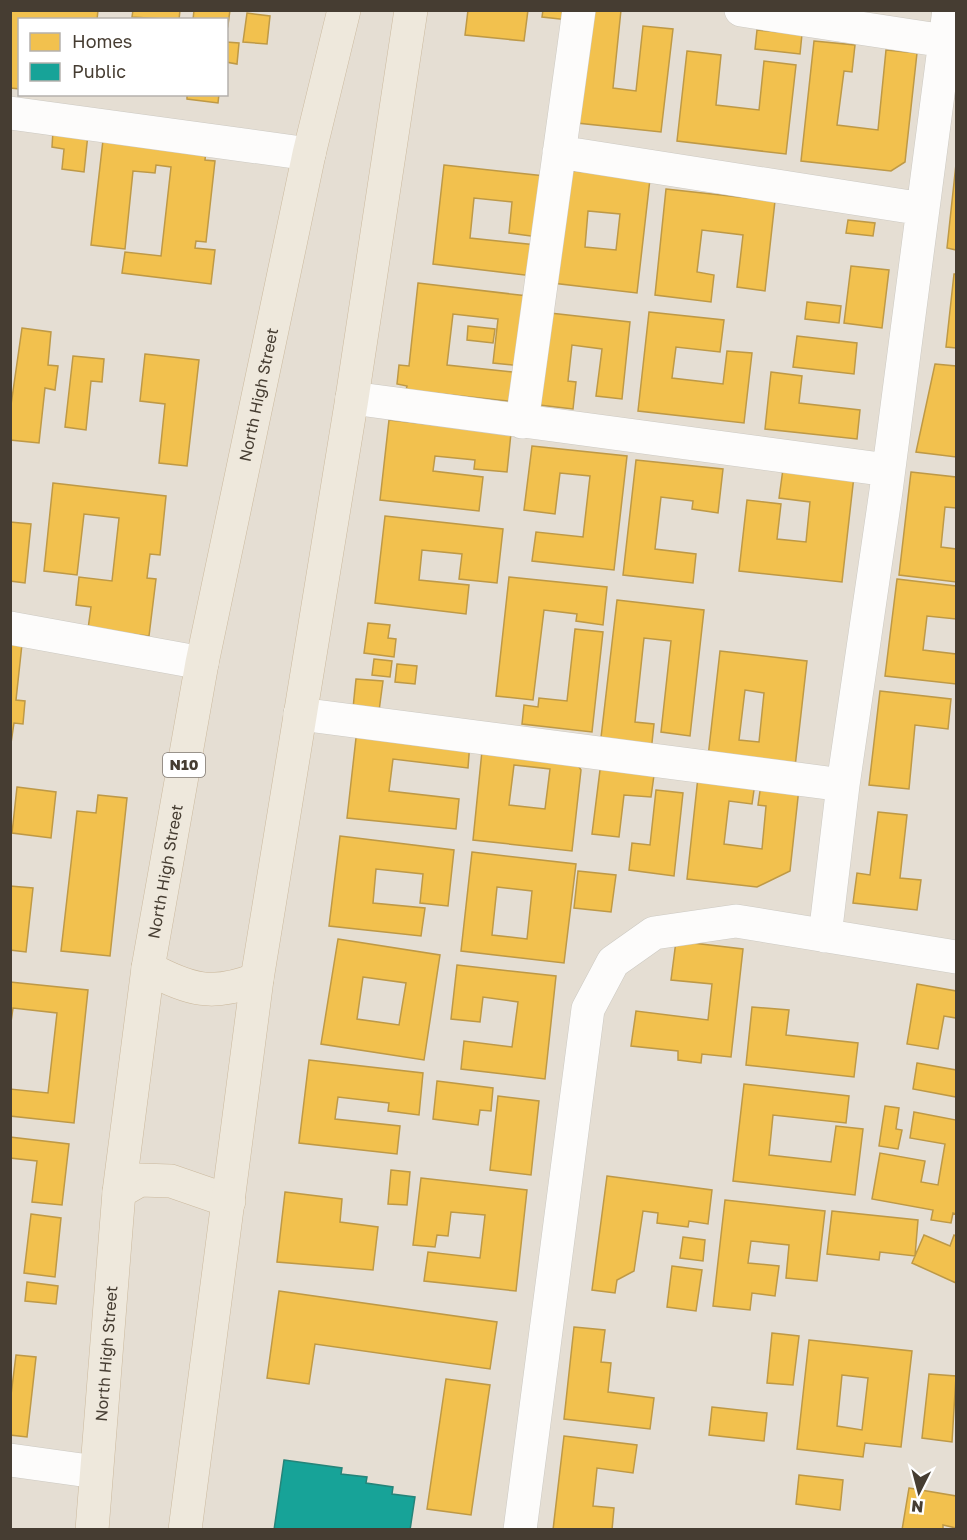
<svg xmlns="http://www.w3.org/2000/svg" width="967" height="1540" viewBox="0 0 967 1540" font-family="'Golos Text',sans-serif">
  <rect width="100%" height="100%" fill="#f0ede6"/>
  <path fill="#e5ded3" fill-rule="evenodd" d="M11,11h945v1518h-945zM20,20h206v74h-206z"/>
  <path fill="#f2c14e" stroke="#be9946" stroke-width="1.5" fill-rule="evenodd" d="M10,10h88l-1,10h-77v69l-10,-1z
    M133,10h47l-1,10 -47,-3z
    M194,10h36l-2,15 -2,-5h-33z
    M468,10h60l-4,31 -59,-6z
    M543,10h27l-1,10 -27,-3z
    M589,10h32l-8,78 23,3 7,-65 30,3 -12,103 -84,-9z
    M247,13l23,3 -3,28 -24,-2z
    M757,30l45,4 -2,20 -45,-5z
    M814,41l41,4 -3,27 -8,-1 -7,54 41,5 8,-80 31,3 -12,109 -14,9 -90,-10z
    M226,42l13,1 -2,21 -11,-2z
    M687,51l34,4 -5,50 43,5 5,-49 32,4 -10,89 -109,-13z
    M187,94h32l-1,9 -31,-4z
    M53,130l35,4 -4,38 -22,-3 2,-20 -12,-2z
    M103,140l103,11 -1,9 10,1 -9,81 -10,-1 -1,7 20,2 -4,34 -89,-11 3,-21 36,4 10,-89 -15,-2 -1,8 -22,-2 -8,78 -34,-4z
    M956,164v86l-9,-2z
    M444,165l101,11 -7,61 -29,-4 3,-31 -38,-4 -4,40 67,7 -4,31 -100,-12z
    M565,170l85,9 -13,114 -85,-10zM588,211l32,3 -4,36 -31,-3z
    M666,189l109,12 -10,90 -28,-4 6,-52 -41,-5 -5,42 17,3 -3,27 -56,-7z
    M848,220l27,3 -2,13 -27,-3z
    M851,266l38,4 -7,58 -38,-5z
    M954,274h2v74l-10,-1z
    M418,283l110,13 -7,70 -28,-3 5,-44 -45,-5 -6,51 74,8 -3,29 -112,-12 1,-4 -10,-2 2,-19 10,1z
    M807,302l34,4 -2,17 -34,-4z
    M541,312l89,10 -8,77 -26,-3 6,-47 -30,-4 -4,36 8,1 -3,27 -42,-5z
    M649,312l75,8 -4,32 -44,-5 -4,31 51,6 4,-33 25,2 -8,70 -106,-12z
    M468,326l27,3 -2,14 -26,-3z
    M22,328l29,4 -3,33 10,1 -3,24 -10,-2 -6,55 -29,-3v-28z
    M797,336l60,7 -3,31 -61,-7z
    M145,354l54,6 -12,106 -28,-3 6,-59 -25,-3z
    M73,356l31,3 -2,23 -11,-1 -5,49 -21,-3z
    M935,364l21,2v91l-40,-5z
    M771,372l31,4 -3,27 61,7 -3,29 -92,-10z
    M389,420l122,13 -4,39 -33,-3 1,-9 -40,-4 -2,15 50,6 -4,34 -99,-11z
    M532,446l95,10 -13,114 -82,-9 4,-29 47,5 7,-61 -30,-3 -5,41 -31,-4z
    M636,460l87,9 -5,44 -26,-4 1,-8 -32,-4 -6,52 41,5 -3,29 -70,-8z
    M783,469l71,7 -12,106 -103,-11 8,-71 34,4 -4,35 29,3 4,-40 -31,-4z
    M911,472l45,5v31l-11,-1 -4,40 15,2v33l-57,-7z
    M53,483l113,13 -6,59 -10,-1 -3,24 9,1 -7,57 -61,-7 3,-22 -15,-2 3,-28 33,4 7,-63 -35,-4 -7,61 -33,-4z
    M385,516l118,13 -6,54 -38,-4 3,-25 -40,-4 -3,30 50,5 -3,29 -91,-11z
    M10,522l21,2 -6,59 -15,-2z
    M509,577l98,10 -4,38 -27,-4 1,-7 -33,-4 -11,90 -37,-4z
    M897,579l59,7v33l-29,-3 -4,34 33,4v30l-71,-8z
    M617,600l87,10 -14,126 -29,-4 10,-91 -27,-3 -9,84 19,2 -3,28 -51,-6z
    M368,623l22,2 -2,13 8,1 -2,18 -30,-4z
    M575,629l28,3 -11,100 -70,-8 2,-19 14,2 1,-9 28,3z
    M10,643l12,1 -6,56 9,1 -2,23 -9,-1 -4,27z
    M720,651l87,10 -12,106 -87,-10zM745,690l19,3 -5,49 -20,-2z
    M374,659l18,2 -2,16 -18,-2z
    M397,664l20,2 -2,18 -20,-2z
    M356,679l27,2 -4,30 -26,-3z
    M880,691l71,8 -3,30 -33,-4 -6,64 -40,-4z
    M357,729l113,13 -2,26 -75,-9 -4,32 70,8 -3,30 -109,-11z
    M483,741l86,10 12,19 -9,81 -99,-11zM514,765l36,4 -5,40 -36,-4z
    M601,762l54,6 -4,29 -27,-2 -5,42 -27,-3z
    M698,777l57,6 -3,21 -23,-3 -5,43 38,5 4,-43 -8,-1 3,-21 38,4 -9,83 -33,16 -70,-8z
    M17,787l39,5 -5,46 -39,-5z
    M656,790l27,3 -9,83 -45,-6 3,-27 18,2z
    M98,795l29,3 -17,158 -49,-5 16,-140 19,2z
    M878,812l29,3 -7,63 21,2 -4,30 -64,-7 4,-30 13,2z
    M340,836l114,14 -6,56 -28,-3 3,-29 -47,-5 -3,34 52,5 -4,28 -92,-10z
    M472,852l104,12 -12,99 -103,-12zM497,887l35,4 -5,48 -35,-4z
    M578,871l38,4 -5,37 -37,-4z
    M10,886l23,2 -7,64 -16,-2z
    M338,939l102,16 -16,105 -103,-16zM363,977l43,6 -7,42 -42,-6z
    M676,941l67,8 -12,108 -29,-3 -1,9 -23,-3v-9l-47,-5 5,-35 72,9 4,-36 -41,-4z
    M457,965l99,11 -11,103 -84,-10 3,-28 48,6 6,-45 -35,-5 -3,25 -29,-3z
    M10,982l78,8 -14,133 -64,-7v-27l38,4 9,-80 -44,-5 -3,21z
    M917,984l39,7v27l-12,-2 -6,33 -31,-5z
    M752,1007l37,3 -3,25 72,8 -4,34 -108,-12z
    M309,1060l114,13 -4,42 -31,-4 1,-8 -51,-6 -3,22 65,7 -3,28 -98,-11z
    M917,1063l39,7v27l-43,-8z
    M437,1081l56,7 -2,23 -11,-1 -2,15 -45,-6z
    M744,1084l105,12 -3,27 -73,-8 -4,40 62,7 5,-36 27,3 -8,66 -122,-14z
    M498,1096l41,5 -8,74 -41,-5z
    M885,1106l14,2 -3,21 6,1 -4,19 -19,-3z
    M914,1112l42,8v94l-3,-1 -2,10 -20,-3 2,-10 -61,-11 8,-46 45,8 -4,21 17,3 7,-41 -35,-6z
    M10,1137l59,7 -7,61 -30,-3 5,-41 -27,-3z
    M391,1170l19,2 -3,33 -19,-1z
    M607,1176l105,14 -4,34 -19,-3 -1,6 -31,-4 1,-10 -15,-2 -9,60 -17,9 -2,13 -23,-3z
    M421,1178l106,12 -11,101 -92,-10 4,-29 52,6 5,-43 -34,-3 -3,24 -11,-1 -2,12 -22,-2z
    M285,1192l57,7 -2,23 38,5 -5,43 -96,-8z
    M725,1200l100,11 -8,70 -31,-3 3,-33 -38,-4 -3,22 31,3 -4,30 -23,-3 -2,17 -37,-4z
    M832,1211l86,9 -3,36 -35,-4 -1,8 -52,-6z
    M31,1214l30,4 -6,59 -31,-4z
    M924,1235l26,11 4,-11 2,1v47l-44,-20z
    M683,1237l22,3 -2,21 -23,-3z
    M672,1266l30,4 -6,41 -29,-4z
    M27,1282l31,4 -2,18 -31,-3z
    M279,1291l218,31 -7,47 -175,-25 -6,40 -42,-6z
    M574,1327l31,3 -4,32 10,1 -3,29 46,6 -4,31 -86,-10z
    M772,1333l27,3 -6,49 -26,-2z
    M809,1340l103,11 -11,96 -36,-4 -2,14 -66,-8zM842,1375l26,3 -6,52 -25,-4z
    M16,1355l20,2 -9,80 -17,-2v-32z
    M929,1374l27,2 -4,66 -30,-4z
    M446,1379l44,6 -19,130 -44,-6z
    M712,1407l55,6 -3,28 -55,-6z
    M564,1436l73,9 -4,28 -36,-5 -4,38 21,2 -2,22h-59z
    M799,1475l44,5 -3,30 -44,-6z
    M909,1488l47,8v32l-13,-3v5h-41z"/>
  <path fill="#17a398" stroke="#258479" stroke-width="1.5" d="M284,1460l58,8 -1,6 26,3 -1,6 27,4 -1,7 23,3 -5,33h-136z"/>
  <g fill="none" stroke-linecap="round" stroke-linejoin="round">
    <defs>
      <path id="minor" d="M741,10l204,31
        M10,113l299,41
        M559,152l364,57
        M352,398l536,72
        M522,422l57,-412
        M10,628l192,35
        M300,714l543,71
        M825,936l18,-151 43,-294 63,-481
        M10,1460l86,12
        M520,1530l68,-521 25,-47 41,-29 82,-12 220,36"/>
      <g id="trunk">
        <path d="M148,968c41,22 65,29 109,11"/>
        <path d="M119,1192l21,-12 31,1 58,20"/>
        <path id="s1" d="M92,1530l27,-338 29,-224 54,-305 107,-509 35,-144"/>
        <path d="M185,1530l72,-551 95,-581 59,-388"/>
      </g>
    </defs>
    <use href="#minor" stroke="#ccc9c2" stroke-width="34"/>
    <use href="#trunk" stroke="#cbb99e" stroke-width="34"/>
    <use href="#minor" stroke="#fdfcfb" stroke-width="33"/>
    <use href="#trunk" stroke="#eee8dc" stroke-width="33"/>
  </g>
  <g text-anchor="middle" stroke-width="6" stroke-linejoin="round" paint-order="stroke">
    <rect fill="#fff" stroke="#7e7770" stroke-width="1.5" x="163" y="753" width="42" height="24" rx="4.5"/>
    <g font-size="15" font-weight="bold" fill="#463d32">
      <text x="184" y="770">N10</text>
    </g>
    <g font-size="16" fill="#463d32" stroke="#fff">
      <text dy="6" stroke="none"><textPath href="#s1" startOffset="1149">North High Street</textPath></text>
      <text dy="6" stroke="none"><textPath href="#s1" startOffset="663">North High Street</textPath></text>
      <text dy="6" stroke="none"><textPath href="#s1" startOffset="177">North High Street</textPath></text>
    </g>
  </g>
  <rect width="967" height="1540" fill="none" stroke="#463d32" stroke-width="24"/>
  <rect x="18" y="18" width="210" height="78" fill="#ffffff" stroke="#b5b1ad" stroke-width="1.5"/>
  <rect x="30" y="33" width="30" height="18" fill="#f2c14e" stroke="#b5b1ad" stroke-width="1.5"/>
  <text x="72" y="48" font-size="18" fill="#463d32">Homes</text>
  <rect x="30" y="63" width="30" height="18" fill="#17a398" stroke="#b5b1ad" stroke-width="1.5"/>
  <text x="72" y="78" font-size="18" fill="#463d32">Public</text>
  <g transform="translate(919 1492) rotate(186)" stroke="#ffffff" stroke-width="4.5" paint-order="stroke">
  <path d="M0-4.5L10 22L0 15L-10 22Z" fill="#463d32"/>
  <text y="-9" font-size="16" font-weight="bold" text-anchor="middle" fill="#463d32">N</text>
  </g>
</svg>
